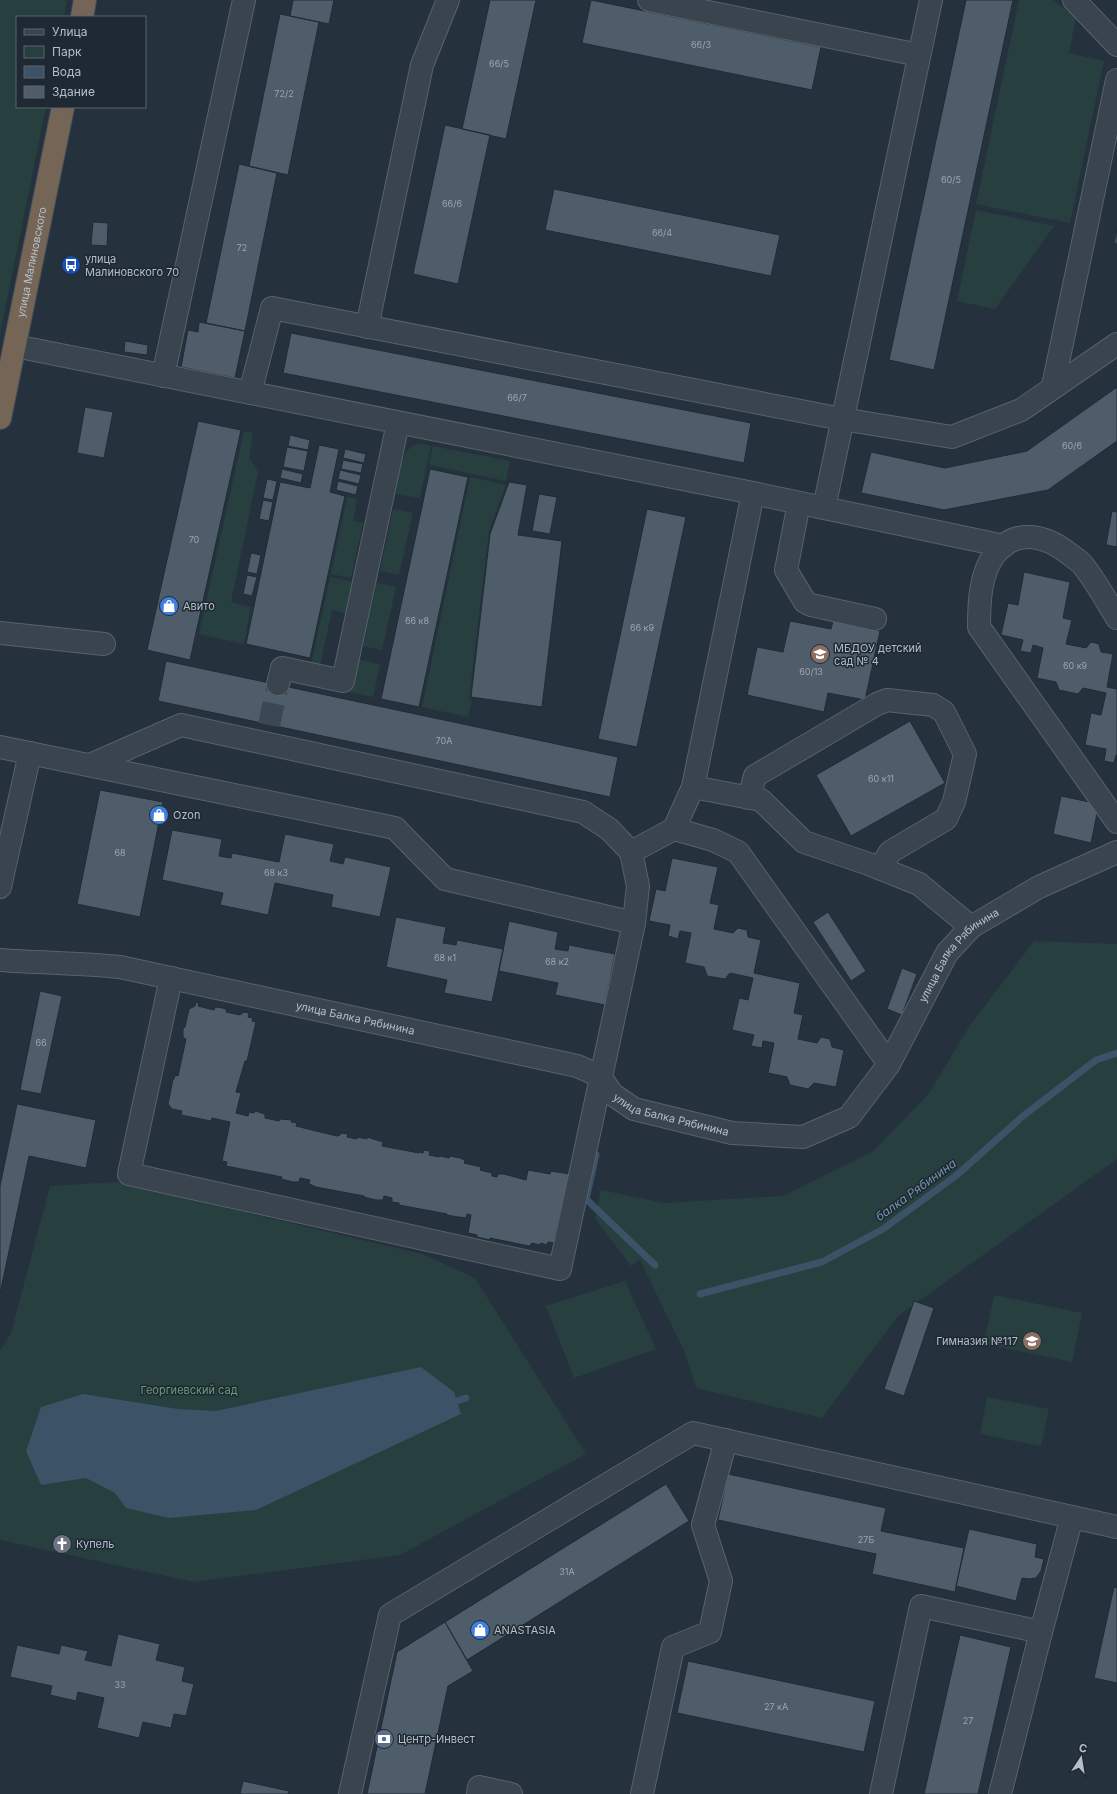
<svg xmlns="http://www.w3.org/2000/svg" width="1117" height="1794" viewBox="0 0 1117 1794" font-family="Inter,sans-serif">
  <rect width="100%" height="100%" fill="#25323e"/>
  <path fill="#273f3f" d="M0,0h67l-3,17h-47v90h29l-46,227z
    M1019,0h34l23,17 -7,36 35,8 -34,162 -94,-19z
    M976,210l78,16 -59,83 -38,-8z
    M244,431l9,2 -4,24 9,15 -27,130 20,5 -7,37 -45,-10z
    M420,443l11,3 -11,52 -24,-4c3,-18 3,-47 24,-51z
    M433,446l77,15 -4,20 -77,-16z
    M470,477l36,8 -17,46 -20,168 3,1 -4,17 -46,-10z
    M347,497l10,2 -4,22 10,2 -12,55 -20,-4z
    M393,509l20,4 -14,62 -19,-4z
    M330,577l27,5 -7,32 -18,-4 -12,56 -9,-2z
    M377,583l19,4 -14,63 -19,-4z
    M355,659l25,5 -7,33 -63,-13z
    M1034,941l83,3v215l-219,157 -76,102 -126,-30 -11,-35 -45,-93 -9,6 -36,-48 6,-28 63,13 119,-7 89,-44 56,-57 41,-68z
    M116,1182l306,72 53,24 111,176 -186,101 -206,27 -194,-42v-189l11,-18 39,-147z
    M625,1281l31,68 -82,29 -28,-72z
    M994,1295l88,18 -10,49 -88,-18z
    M987,1397l62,12 -8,37 -61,-12z"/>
  <path fill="#3c5266" d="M421,1367l33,25 7,22 -205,96 -87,8 -43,-10 -11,-15 -29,-15 -45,7 -15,-34 15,-44 42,-13 95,15 38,2z"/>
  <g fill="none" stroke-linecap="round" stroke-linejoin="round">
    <path stroke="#3c5266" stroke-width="7" d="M596,1155l-10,44 69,66
      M700,1294l122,-32 61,-33 74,-54 66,-59 73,-56 21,-7
      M457,1401l9,-3"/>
  </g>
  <path fill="#4e5d69" stroke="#202b35" d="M293,0h41l-5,24 -39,-8z
    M490,0h46l-30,139 -44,-10z
    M591,0l230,47 -9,43 -230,-47z
    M966,0h47l-79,370 -45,-10z
    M280,14l39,8 -31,153 -39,-9z
    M445,125l45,10 -32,149 -45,-10z
    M239,164l38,9 -32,158 -39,-8z
    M554,189l226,46 -9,41 -226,-46z
    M93,222l15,1 -1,23 -16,-1z
    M1117,228v16l-3,-1z
    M199,322l46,9 -10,47 -54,-11 7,-37 10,2z
    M291,333l460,90 -7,40 -461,-90z
    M125,341l23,4 -1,10 -23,-3z
    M1117,387v54l-69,49 -104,20 -83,-17 10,-41 74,16 82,-17z
    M85,407l28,5 -9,46 -27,-5z
    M198,421l43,9 -51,230 -43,-10z
    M290,435l20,5 -2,10 -20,-4z
    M319,445l20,4 -9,43 15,4 -35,162 -64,-14 34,-162 30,6z
    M287,447l21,4 -4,20 -21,-4z
    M345,449l21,5 -2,9 -21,-5z
    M343,460l20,4 -2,9 -20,-4z
    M282,469l21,5 -2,9 -21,-5z
    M430,469l38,8 -49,230 -38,-8z
    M340,470l21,5 -2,9 -21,-5z
    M267,479l10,2 -4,19 -10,-2z
    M338,481l20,5 -2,9 -20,-5z
    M509,482l18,3 -9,50 44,6 -20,166 -71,-10 19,-163z
    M539,494l18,3 -7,37 -18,-3z
    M263,500l10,2 -4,19 -10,-2z
    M647,509l39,8 -49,230 -39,-8z
    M1112,511l5,1v35l-11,-2z
    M251,553l10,2 -4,19 -10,-2z
    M1024,572l46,10 -7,36 9,2 -6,24 20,4 5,-6 8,2 2,8 12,2 -6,33 10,2v66h-1l-2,8 -10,-2 2,-12 -21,-4 6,-32 10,2 5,-22 -23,-5 -5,6 -19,-4 -3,-8 -19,-4 6,-30 -10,-3 -2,8 -11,-2 3,-11 -22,-5 7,-32 10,2z
    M247,575l10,2 -5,19 -9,-2z
    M790,621l41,8 2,-8 47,10 -15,69 -37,-7 -4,19 -77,-17 10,-48 26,5z
    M166,661l452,96 -8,40 -452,-96z
    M910,721l35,62 -94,53 -35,-61z
    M100,790l63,12 -23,115 -63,-13z
    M1061,796l38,8 -8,39 -38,-9z
    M172,830l50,9 -3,17 12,2 1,-5 47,9 6,-28 49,10 -4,17 13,3 2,-7 46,10 -11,50 -49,-10 2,-12 -58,-12 -7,32 -48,-10 3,-12 -61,-13z
    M672,858l46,9 -8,36 9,2 -5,24 19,4 5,-5 9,2 1,7 13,3 -7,33 46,10 -6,30 9,2 -5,24 19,4 4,-6 9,2 2,8 12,3 -8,37 -22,-4 -6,6 -18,-4 -3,-8 -19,-4 6,-30 -11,-2 -1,7 -11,-2 3,-11 -22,-5 7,-32 9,2 5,-22 -23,-5 -5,6 -18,-3 -3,-9 -19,-4 6,-30 -11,-2 -2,8 -10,-3 2,-11 -21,-4 7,-32 9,2z
    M828,912l38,59 -15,10 -38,-59z
    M396,917l50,10 -3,16 13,2 1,-5 46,9 -11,53 -48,-9 3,-13 -61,-13z
    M509,921l49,11 -3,17 13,2 1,-6 46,9 -10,51 -50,-10 3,-12 -59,-12z
    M902,968l15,6 -15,41 -15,-6z
    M40,991l22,5 -21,98 -21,-4z
    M196,1002l3,1 -1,3 16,4 1,-3 8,1 4,2 -1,2 14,3 4,-3 5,1 -1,4 5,1 -1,3 4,1 -9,39h-2l-9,31 5,1 -5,20 12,3 1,-4 5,1 1,-2 10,3v4l14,3 1,-2 12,1 -1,2 6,1 -1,3 20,5 21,5 3,-1 1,-2 7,1 -1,3 10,2v-2l10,2v-2l16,5 -1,4 37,7v-1l4,1 1,-3 6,1 -1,4 10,2 1,-1 9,2 1,-2 10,2 5,2 -1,3 17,4 -1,3 12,3v3l5,1 1,-3h6l22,6 2,-10 22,4 1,-3 18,3 -4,20 -1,23 -4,-1 -2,9h2l-1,4 -2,-1 -3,15 -6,-1 -1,3 -6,-2 -1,2 -8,-2 -3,3 -39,-8v2l-13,-3v-2l-9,-2 3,-18 -4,-1 -1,4 -8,-1 -11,-2v-1l-48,-9v-2l-7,-1v-4l-8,-2 -1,4h-7l-12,-3v-1l-48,-9 -7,-3 1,-4 -10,-2 -1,4h-6l-12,-3 1,-2 -56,-11 1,-4 -5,-1 8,-39 -18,-4 -1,3 -30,-6 1,-4 -10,-2 -4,-5 5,-25h1l1,-4 3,1 8,-37 -3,-1v-9l2,-2 4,-18 6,-3z
    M17,1104l79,16 -10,48 -57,-12 -29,138v-108z
    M914,1301l20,7 -30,88 -20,-7z
    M728,1474l158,34 -5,23 83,17 -9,44 -83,-18 4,-20 -158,-34z
    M666,1484l23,37 -222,139 -22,-38z
    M969,1529l68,15 -2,13 9,2 -3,12 -5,7 -7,1 -7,-1 -6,23 -60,-15z
    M1114,1587l3,1v95l-23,-5z
    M445,1622l28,49 -25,15 -23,108h-58l30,-142z
    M118,1634l42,10 -4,16 29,7 -3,14 12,3 -8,32 -12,-2 -3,14 -28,-6 -4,16 -42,-10 7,-30 -26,-6 -2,9 -26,-6 2,-9 -42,-9 7,-32 42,9 2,-9 27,6 -3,9 26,6z
    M960,1635l51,12 -33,147h-54z
    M688,1661l187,40 -11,51 -187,-39z
    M243,1781l46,10 -1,3h-48z"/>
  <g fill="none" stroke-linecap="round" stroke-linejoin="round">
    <path stroke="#3b4753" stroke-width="22" stroke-dasharray="22 11" stroke-linecap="butt" d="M269,725l9,-41"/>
    <defs>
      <g id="minor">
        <path d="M649,0l270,55"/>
        <path d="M1074,0l43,45"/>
        <path d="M367,327l55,-262 26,-65"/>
        <path d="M15,346l738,147 251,53"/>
        <path d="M163,376l81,-376"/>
        <path d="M1053,386l64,-306"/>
        <path d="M250,393l22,-85 570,111 110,18 69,-27 96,-66"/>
        <path d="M799,503l-13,67 19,32 6,3 64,14"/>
        <path d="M824,508l107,-508"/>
        <path d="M1117,618c-11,-18 -22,-38 -35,-54 -4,-4 -10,-8 -14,-11 -23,-18 -52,-25 -73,1 -15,19 -16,49 -16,73l138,195"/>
        <path d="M0,633l104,11"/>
        <path d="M278,684l4,-16 61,13 55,-258"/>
        <path d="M0,747l395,81 50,51 189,44"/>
        <path d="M90,765l91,-40 402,87 26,17 22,23 7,34 -4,37 -74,346 -431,-95 42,-196"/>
        <path d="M693,787l68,13 43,42 65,22 50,20 52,43"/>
        <path d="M749,798l6,-22 122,-72 10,-4 46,5 11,7 21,42 -11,48 -8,17 -56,33 -9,16"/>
        <path d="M674,829l39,11 25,12 151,212"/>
        <path d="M631,852l43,-23 19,-42 60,-294"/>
        <path d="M0,887l30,-134"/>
        <path id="s1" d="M0,960c40,3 80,3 120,7l457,99 23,10 12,18 22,15 98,24 71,4 46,-20 40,-53 58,-111 24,-26 68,-40 78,-35"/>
        <path d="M350,1794l40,-179 303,-182 424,94"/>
        <path d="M478,1794l1,-7 32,7"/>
        <path d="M642,1794l31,-147 37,-15 11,-51 -18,-56 23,-85"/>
        <path d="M881,1794l40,-188 120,26"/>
        <path d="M1000,1794l41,-162 31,-115"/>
      </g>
      <g id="highway">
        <path d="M82,17l3,-17"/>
        <path id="s2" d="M0,418l63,-311"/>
      </g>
    </defs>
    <use href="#minor" stroke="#57626c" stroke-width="24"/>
    <use href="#highway" stroke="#444f59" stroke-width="24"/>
    <use href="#minor" stroke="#39444e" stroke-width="22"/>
    <use href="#highway" stroke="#746557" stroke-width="22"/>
  </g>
  <defs>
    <symbol id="bus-disc" viewBox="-11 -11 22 22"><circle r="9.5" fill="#1a4fb4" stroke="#1e2933"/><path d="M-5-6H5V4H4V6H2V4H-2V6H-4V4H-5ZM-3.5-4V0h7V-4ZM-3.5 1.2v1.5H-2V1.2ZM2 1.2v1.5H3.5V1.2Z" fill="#fff"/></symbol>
    <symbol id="shop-disc" viewBox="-11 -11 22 22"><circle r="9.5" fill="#3f7fe0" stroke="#1e2933"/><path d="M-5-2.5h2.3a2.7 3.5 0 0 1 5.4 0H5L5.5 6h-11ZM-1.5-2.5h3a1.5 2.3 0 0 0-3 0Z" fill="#fff"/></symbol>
    <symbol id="school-disc" viewBox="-11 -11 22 22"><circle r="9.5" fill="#8d6e63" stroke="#1e2933"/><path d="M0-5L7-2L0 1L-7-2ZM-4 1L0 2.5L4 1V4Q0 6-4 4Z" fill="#fff"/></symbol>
    <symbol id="church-disc" viewBox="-11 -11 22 22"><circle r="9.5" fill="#6b7280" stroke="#1e2933"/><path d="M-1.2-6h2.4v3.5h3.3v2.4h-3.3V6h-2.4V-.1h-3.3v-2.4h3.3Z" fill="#fff"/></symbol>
    <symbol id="bank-disc" viewBox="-11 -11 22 22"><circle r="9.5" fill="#5c6f8a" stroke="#1e2933"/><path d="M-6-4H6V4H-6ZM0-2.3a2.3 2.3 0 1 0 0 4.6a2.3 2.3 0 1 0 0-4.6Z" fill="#fff"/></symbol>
  </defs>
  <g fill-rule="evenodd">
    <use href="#bus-disc" x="60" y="254" width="22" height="22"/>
    <use href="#shop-disc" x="158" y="595" width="22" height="22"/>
    <use href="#school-disc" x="809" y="643" width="22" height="22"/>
    <use href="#shop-disc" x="148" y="804" width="22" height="22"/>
    <use href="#school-disc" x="1021" y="1330" width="22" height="22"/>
    <use href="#church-disc" x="51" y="1533" width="22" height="22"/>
    <use href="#shop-disc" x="469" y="1619" width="22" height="22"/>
    <use href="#bank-disc" x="373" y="1728" width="22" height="22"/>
  </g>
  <g text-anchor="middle" stroke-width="3" stroke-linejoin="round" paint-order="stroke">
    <g font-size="9" fill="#9ba6b1">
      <text x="701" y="48">66/3</text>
      <text x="499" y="67">66/5</text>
      <text x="284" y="97">72/2</text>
      <text x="951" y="183">60/5</text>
      <text x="452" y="207">66/6</text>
      <text x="662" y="236">66/4</text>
      <text x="242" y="251">72</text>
      <text x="517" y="401">66/7</text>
      <text x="1072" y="449">60/6</text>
      <text x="194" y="543">70</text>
      <text x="417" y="624">66 к8</text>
      <text x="642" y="631">66 к9</text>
      <text x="1075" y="669">60 к9</text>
      <text x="811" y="675">60/13</text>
      <text x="444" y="744">70А</text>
      <text x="881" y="782">60 к11</text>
      <text x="120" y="856">68</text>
      <text x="276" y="876">68 к3</text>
      <text x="445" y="961">68 к1</text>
      <text x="557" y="965">68 к2</text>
      <text x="41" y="1046">66</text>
      <text x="866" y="1543">27Б</text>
      <text x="567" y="1575">31А</text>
      <text x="120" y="1688">33</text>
      <text x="776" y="1710">27 кА</text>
      <text x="968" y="1724">27</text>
    </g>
    <g font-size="11" fill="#b5bfc9" stroke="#1e2933" text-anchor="start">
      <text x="85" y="263">улица<tspan x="85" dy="13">Малиновского 70</tspan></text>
      <text x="183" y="610">Авито</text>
      <text x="834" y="652">МБДОУ детский<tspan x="834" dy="13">сад № 4</tspan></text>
      <text x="173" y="819">Ozon</text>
      <text x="1018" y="1345" text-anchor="end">Гимназия №117</text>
      <text x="76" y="1548">Купель</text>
      <text x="494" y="1634">ANASTASIA</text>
      <text x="398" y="1743">Центр-Инвест</text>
    </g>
    <g font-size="11" fill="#b5bfc9" stroke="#1e2933">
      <text dy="4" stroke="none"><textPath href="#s2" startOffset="159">улица Малиновского</textPath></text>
      <text dy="4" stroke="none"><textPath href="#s1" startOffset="1081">улица Балка Рябинина</textPath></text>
      <text dy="4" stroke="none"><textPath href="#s1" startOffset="361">улица Балка Рябинина</textPath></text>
      <text dy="4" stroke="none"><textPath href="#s1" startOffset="698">улица Балка Рябинина</textPath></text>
    </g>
    <g font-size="11" fill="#6d9973" stroke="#1e2933">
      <text x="189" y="1394">Георгиевский сад</text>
    </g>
    <g font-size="12" font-style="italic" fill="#7793aa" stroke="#1e2933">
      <text transform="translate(916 1190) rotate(-36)" y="4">балка Рябинина</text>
    </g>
  </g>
  <rect x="16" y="16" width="130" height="92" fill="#1e2933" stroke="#5a656f"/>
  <rect x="24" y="29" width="20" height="6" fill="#39444e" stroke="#5a656f"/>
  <text x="52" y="36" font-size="12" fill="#b5bfc9">Улица</text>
  <rect x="24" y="46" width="20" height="12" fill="#273f3f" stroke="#5a656f"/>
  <text x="52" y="56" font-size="12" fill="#b5bfc9">Парк</text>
  <rect x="24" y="66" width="20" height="12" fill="#3c5266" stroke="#5a656f"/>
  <text x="52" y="76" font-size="12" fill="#b5bfc9">Вода</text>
  <rect x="24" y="86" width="20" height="12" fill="#4e5d69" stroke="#5a656f"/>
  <text x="52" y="96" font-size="12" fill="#b5bfc9">Здание</text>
  <g transform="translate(1081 1758) rotate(12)" stroke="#1e2933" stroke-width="3" paint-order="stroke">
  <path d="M0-3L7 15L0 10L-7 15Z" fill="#b5bfc9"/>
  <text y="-6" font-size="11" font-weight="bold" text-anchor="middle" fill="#b5bfc9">С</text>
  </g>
</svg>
